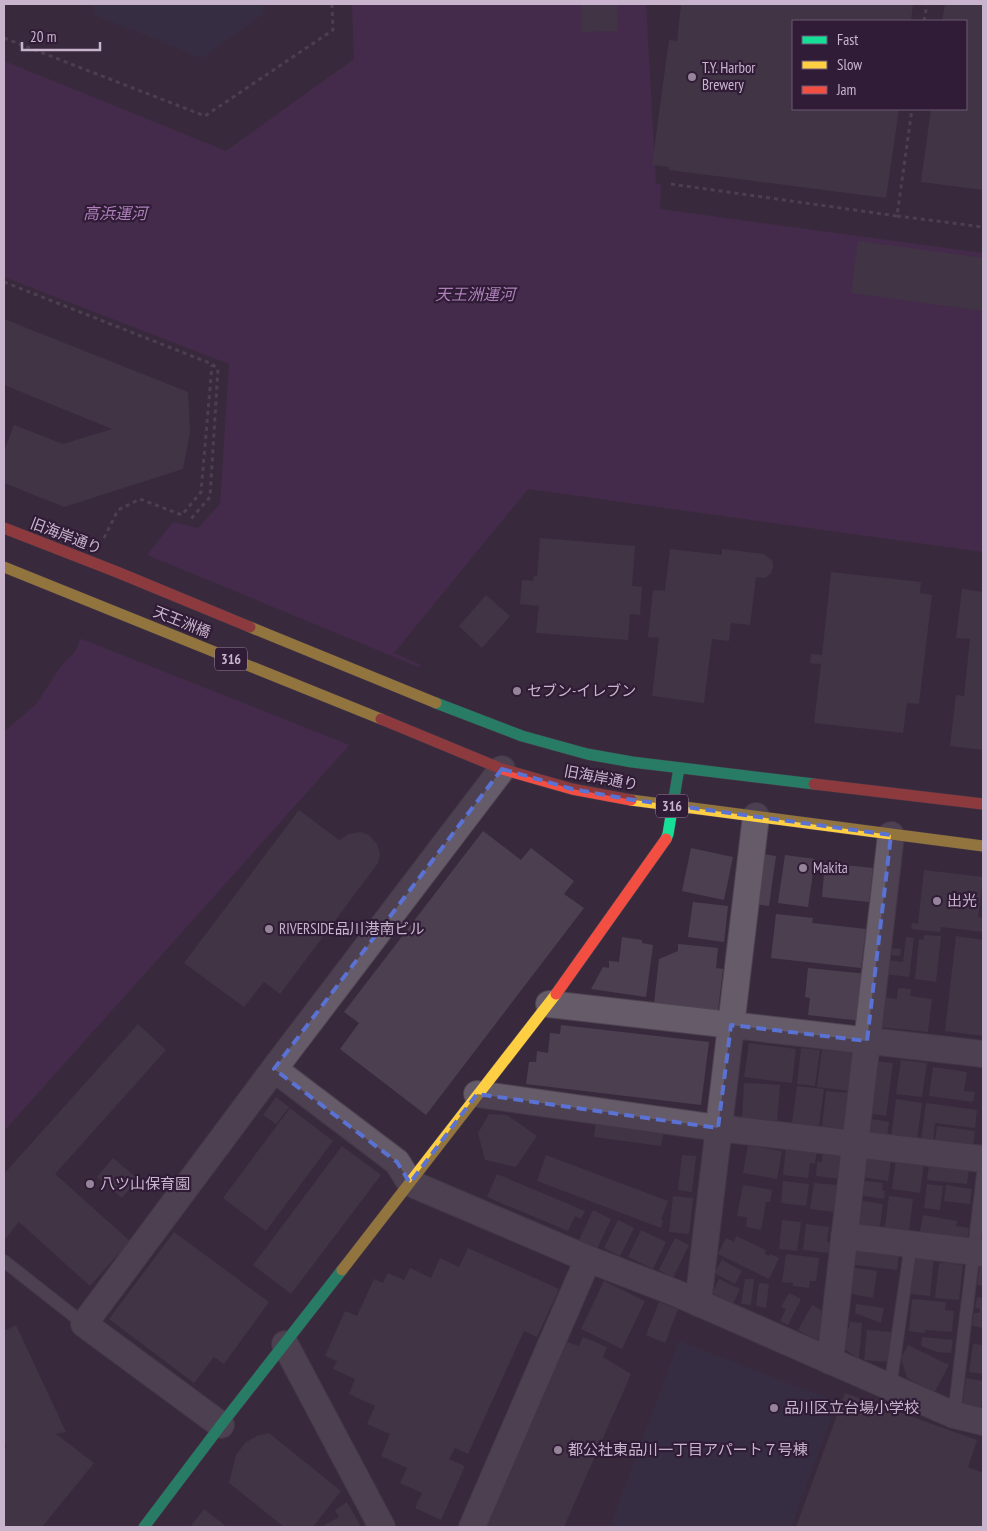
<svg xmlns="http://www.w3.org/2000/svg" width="987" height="1531" viewBox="0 0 987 1531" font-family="'PT Sans Narrow','Noto Sans JP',sans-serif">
  <rect width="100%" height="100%" fill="#382a3c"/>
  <path fill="#36324d" d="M92,4h171l1,9 -62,45 -107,-43z
    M679,1341l158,61 -46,125h-181z"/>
  <path fill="#522d5d" d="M352,4h294l10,180h5l-1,25 323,44v299l-455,-63 -134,164 27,12 -417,466v-399l33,-29 24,-37 14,-14 5,-12 93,-118 25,6 22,-24 9,-140 -225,-87v-216l222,90 128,-92z"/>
  <path fill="#382a3c" d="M145,554l276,114 -69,78 -273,-108z"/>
  <path fill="#4c4050" d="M581,4h36l1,27 -37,1z
    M674,4h239l-2,17h-118v88h106l-13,89 -217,-28v-3l-17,-2 17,-125 8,1 4,-35z
    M945,4h38v186l-62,-8 10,-73h35v-88h-24z
    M858,241l125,17v53l-132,-18z
    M4,319l184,73 2,40 -7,37 -119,38 -60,-24v-32l10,-26 49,19 49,-15 -108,-44z
    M540,538l95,8 -3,40 10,1 -2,28 -10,-1 -2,26 -92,-7 3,-27 -19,-2 2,-24 11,1 1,-5h3z
    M670,549l52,6v-6l42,5 8,6 1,7 -2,6 -6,5 -9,-1 -6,48 -19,-2 -2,18 -17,-2 -8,64 -52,-7 7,-58 -11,-1 5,-47 12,1z
    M831,572l90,10 -1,11 12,2 -13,109 -12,-1 -4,30 -89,-10 7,-59 -11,-1 1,-9 11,1z
    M962,589l21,3v158l-33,-4 6,-51 8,1 6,-57 -14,-1z
    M486,595l24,21 -28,32 -23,-22z
    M299,810l40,30 10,-6 11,-2 9,3 8,9 3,10 -2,9 -98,131 -16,-12 -20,25 -60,-44z
    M483,831l38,29 10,-12 43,33 -10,13 20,14 -158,207 -86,-66 19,-26 -15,-11z
    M691,848l42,9 -9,43 -42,-9z
    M763,854l13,2 -7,50 -13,-2z
    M785,855l30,4 -7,48 -30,-4z
    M825,863l48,5 -4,34 -47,-5z
    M924,870l59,7 -5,40 5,1v14l-42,-5 -1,5 -29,-3 1,-6 6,1z
    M693,902l35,4 -4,36 -36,-5z
    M776,914l37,4 -1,5 54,6 -5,39 -90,-10z
    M924,935l17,1 -5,46 -21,-3 4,-40 5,1z
    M956,936l27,4v96l-38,-5z
    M622,937l20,3v3l11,2 -7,52 -55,-8 12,-22 6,1v-7l10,1z
    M906,937l8,1 -5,39 -25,-3 2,-14 17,2z
    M678,944l40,4 -2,20 7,1 -5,42 -64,-7 5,-45 19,-8z
    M892,948l9,1 -1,7 -9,-1z
    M808,968l59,6 -5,47 -54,-6 2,-17 -5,-1z
    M898,988l13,1 -1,7 22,3 -4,33 -48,-5 3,-30 14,2z
    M138,1024l28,26 -111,124 75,67 -40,45 -71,-64 -14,17 -1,-1v-64z
    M561,1025l148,17 -8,63 -175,-21 3,-22h7l1,-11 11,2 2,-20 10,1z
    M749,1043l47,6 -4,34 -48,-6z
    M801,1048l19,2 -5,36 -18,-2z
    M822,1049l33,4 -5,38 -33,-4z
    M901,1060l26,3 -5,34 -26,-3z
    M874,1061l19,2 -7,53 -19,-3z
    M933,1067l34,5 -3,19 11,1 -2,10 -44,-6z
    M744,1083l36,2 -3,36 -35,-2z
    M797,1086l27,3 -5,37 -27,-3z
    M826,1091l24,2 -4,36 -24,-3z
    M276,1097l13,10 -13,17 -13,-9z
    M896,1099l26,4 -5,37 -26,-3z
    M926,1103l51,7 -2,18 -40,-5 -2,19 -12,-2z
    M290,1108l43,33 -67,90 -43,-33z
    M489,1114l18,1 30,21 -21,31 -31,-7 -7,-27z
    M865,1118l24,4 -2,14 -24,-3z
    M596,1122l68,9 -3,15 -67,-9z
    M937,1126l38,5 -2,15 -38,-6z
    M748,1145l34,6 -5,28 -34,-6z
    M342,1146l39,29 -90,119 -38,-29z
    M786,1146l31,3 -2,15 -5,-1 -2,15 -25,-3z
    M823,1150l21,2 -4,27 -24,-3 1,-14h5z
    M546,1155l122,46 -7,19 2,1 -2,7 -124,-47z
    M682,1155l14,1 -4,36 -14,-2z
    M864,1157l27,4 -3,20 -27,-4z
    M930,1157l40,5 -3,22 -40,-4z
    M113,1158l25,21 -16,19 -25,-21z
    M896,1159l28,4 -4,30 -28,-4z
    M497,1174l88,37 -4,8 -6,-3 -7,15 -81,-34z
    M859,1180l24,3 -1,7 3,1 -1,8 -27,-4z
    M783,1181l26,3 -3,22 -25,-3z
    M814,1183l25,2 -3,27 -26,-3z
    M927,1184l16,2 -3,24 -16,-2z
    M743,1185l29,5 -2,12h-4l-5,28 -15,-3 1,-10 -10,-1z
    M946,1185l26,4 -2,15 -26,-3z
    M673,1196l20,2 -4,36 -20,-2z
    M889,1196l24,3 -4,32 -10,-2 -1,6 -14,-2z
    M856,1200l27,4 -4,29 -28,-3z
    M593,1210l18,9 -14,30 -18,-9z
    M923,1215l34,6 -1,5 13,2 -3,17 -47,-8z
    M618,1220l16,8 -14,28 -16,-8z
    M782,1220l19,2 -4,29 -18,-2z
    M806,1224l23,3 -2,15h5l-2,11 -27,-3z
    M641,1230l25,12 -13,27 -25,-12z
    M174,1232l95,70 -45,62 -10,-7 -20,26 -85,-64z
    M736,1236l30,14 -1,4 4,2 1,-2 9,4 -10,21 -51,-25 8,-16 8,4z
    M675,1238l14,7 -16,33 -14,-8z
    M851,1247l48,7 -2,16 -49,-6z
    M468,1248l91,41 -22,48 -13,-6 -56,123 -13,-6 -6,11 16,7 -24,54 -26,-12 7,-15 -22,-10 7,-15 -26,-12 9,-22 -23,-10 8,-18 -26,-12 6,-15 -22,-10 4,-8 -12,-5 20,-45 12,5 17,-37 9,4 5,-10 16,7 6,-12 21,10 9,-20 19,9z
    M786,1254l33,4 -3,23h-6l-1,7 -16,-2v-3l-11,-1z
    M914,1255l20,2 -4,39 -20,-2z
    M722,1260l20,11 -7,13 -21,-11z
    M947,1260h8l-1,4 9,1 -4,35 -24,-2 4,-35h8z
    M981,1260l2,1v25l-6,-1z
    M849,1267l28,4 -4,27 -27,-5z
    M719,1279l21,10 -7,15 -21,-11z
    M745,1279h9l-3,26 -10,-1z
    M604,1281l41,20 -23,48 -41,-20z
    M759,1283l10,1 -3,24 -10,-2z
    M789,1293l12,6 -13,26 -8,-4 6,-12 -5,-2z
    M977,1297l6,1v30l-11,-2 2,-13h5l1,-4 -5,-1z
    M912,1299l34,3 -1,8 9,1 -2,21 -27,-2v3l-16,-2z
    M659,1302l19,7 -13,34 -19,-8z
    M856,1304l28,4 -3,15 -26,-10z
    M812,1305l9,5v24l-4,6 -19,-10z
    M850,1322l12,1 -3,36 -20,-14 1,-18 9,1z
    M16,1325l50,107 -10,2 38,29 -52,64h-38v-78l2,-2 -2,-6v-110z
    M867,1330l24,2 -3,30 -24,-2z
    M583,1337l24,10 -4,10 28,17 -67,153h-81l84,-185 12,4z
    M922,1337l31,3 -2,13 -14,-1 -16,-6z
    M973,1344l10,1v29l-14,-2z
    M908,1345l41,20 -15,28 -27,-15 -6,-20z
    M966,1378l17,3 -2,27 -19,-3z
    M845,1393l132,47 -9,27 15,6v54h-187z
    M269,1433l72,58 -28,36h-29l-55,-44 7,-28 9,-12 12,-7z
    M347,1502l14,25h-40l18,-10 -4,-7z
    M204,1509l23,18h-37z"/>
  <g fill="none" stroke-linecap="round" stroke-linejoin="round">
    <defs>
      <path id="lane" d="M4,1261l80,63
        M890,1388l21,-144
        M954,1415l29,-241"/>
      <path id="street" d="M549,1004l434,50
        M274,1069l123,93 13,21 178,76 88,34 278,122 29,7
        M477,1094l241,34 265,31
        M844,1236l139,17
        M698,1303l58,-487
        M285,1344l97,183
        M830,1361l61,-526
        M221,1425l-137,-101 190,-255 228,-300
        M472,1527l116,-268"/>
      <path id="fast" d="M436,703l86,33 65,18 45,8 182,22
        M666,839l2,-5 11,-66
        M144,1527l77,-102 121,-155"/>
      <path id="slow" d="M4,567l377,152
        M250,627l186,76
        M631,800l352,46
        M342,1270l214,-276"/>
      <path id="jam" d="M4,528l113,44 133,55
        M381,719l121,50 70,20 59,11
        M814,784l169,20
        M556,994l110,-155"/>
    </defs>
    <use href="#lane" stroke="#4f4552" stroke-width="14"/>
    <use href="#street" stroke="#4f4552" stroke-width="28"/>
    <use href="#fast" stroke="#524554" stroke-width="12"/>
    <use href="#slow" stroke="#524554" stroke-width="12"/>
    <use href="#jam" stroke="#524554" stroke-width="12"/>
    <path stroke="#645a68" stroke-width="3" stroke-dasharray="4 4" stroke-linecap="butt" d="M924,21l3,-17
      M4,38l201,78 128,-86 -1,-26
      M671,184l226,32 15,-107
      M897,216l86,11
      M4,282l208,82 6,5 -8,128 -20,23
      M104,538l14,-28 22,-11 42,16 19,-23 11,-127"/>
    <use href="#lane" stroke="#665b69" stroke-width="12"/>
    <use href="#street" stroke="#665b69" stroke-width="26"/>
    <use href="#fast" stroke="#16e098" stroke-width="11"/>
    <use href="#slow" stroke="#ffcf43" stroke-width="11"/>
    <use href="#jam" stroke="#f24e42" stroke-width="11"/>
  </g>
  <path d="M0 0H987V1531H0ZM502,769l70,20 55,10 264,36 -24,206 -136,-16 -13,103 -241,-34 -67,89 -13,-21 -123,-93z" fill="#382a3c" fill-opacity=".55" fill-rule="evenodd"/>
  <path fill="none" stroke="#5972d4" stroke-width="4" stroke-dasharray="10 6" stroke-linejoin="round" d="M502,769l70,20 55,10 264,36 -24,206 -136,-16 -13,103 -241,-34 -67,89 -13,-21 -123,-93z"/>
  <g fill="#96849a" stroke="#311c37" stroke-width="2">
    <circle cx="692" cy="77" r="5"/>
    <circle cx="517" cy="691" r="5"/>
    <circle cx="803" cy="868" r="5"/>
    <circle cx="937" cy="901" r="5"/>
    <circle cx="269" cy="929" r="5"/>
    <circle cx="90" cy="1184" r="5"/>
    <circle cx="774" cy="1408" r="5"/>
    <circle cx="558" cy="1450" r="5"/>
  </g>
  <g text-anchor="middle" stroke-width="4.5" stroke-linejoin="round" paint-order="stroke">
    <g fill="#311c37" stroke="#9b869f" stroke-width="1">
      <rect x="215" y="647.5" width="32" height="23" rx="4"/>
      <rect x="656" y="794.5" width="32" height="23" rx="4"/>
    </g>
    <g font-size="14" font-weight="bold" fill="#c8b4cc">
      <text x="231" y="664">316</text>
      <text x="672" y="811">316</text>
    </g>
    <g font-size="15" fill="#c8b4cc" stroke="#311c37" text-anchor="start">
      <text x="702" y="73">T.Y. Harbor<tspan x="702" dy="17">Brewery</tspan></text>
      <text x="527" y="696">セブン-イレブン</text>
      <text x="813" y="873">Makita</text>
      <text x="947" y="906">出光</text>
      <text x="279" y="934">RIVERSIDE品川港南ビル</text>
      <text x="100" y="1189">八ツ山保育園</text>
      <text x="784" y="1413">品川区立台場小学校</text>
      <text x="568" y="1455">都公社東品川一丁目アパート７号棟</text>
    </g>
    <g font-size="15" fill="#c8b4cc" stroke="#311c37">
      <text transform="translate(66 536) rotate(21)" y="5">旧海岸通り</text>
      <text transform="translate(182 622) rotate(22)" y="5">天王洲橋</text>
      <text transform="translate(601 778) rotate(11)" y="5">旧海岸通り</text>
    </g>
    <g font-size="16" font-style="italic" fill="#ad80ba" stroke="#311c37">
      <text x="115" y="219">高浜運河</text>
      <text x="475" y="300">天王洲運河</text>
    </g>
  </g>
  <rect width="987" height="1531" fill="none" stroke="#c8b4cc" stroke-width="10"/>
  <rect x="792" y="20" width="175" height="90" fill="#311c37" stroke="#6d5973"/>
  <rect x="802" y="36" width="25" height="8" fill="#16e098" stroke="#6d5973"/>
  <text x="837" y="45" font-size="15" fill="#c8b4cc">Fast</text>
  <rect x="802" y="61" width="25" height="8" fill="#ffcf43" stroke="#6d5973"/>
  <text x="837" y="70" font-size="15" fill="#c8b4cc">Slow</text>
  <rect x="802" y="86" width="25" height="8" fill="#f24e42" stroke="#6d5973"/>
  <text x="837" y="95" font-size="15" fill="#c8b4cc">Jam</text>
  <path d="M22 42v8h78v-8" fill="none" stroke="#c8b4cc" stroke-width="2.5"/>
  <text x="30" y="42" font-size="15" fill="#c8b4cc" stroke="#311c37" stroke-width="4" paint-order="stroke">20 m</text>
</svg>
